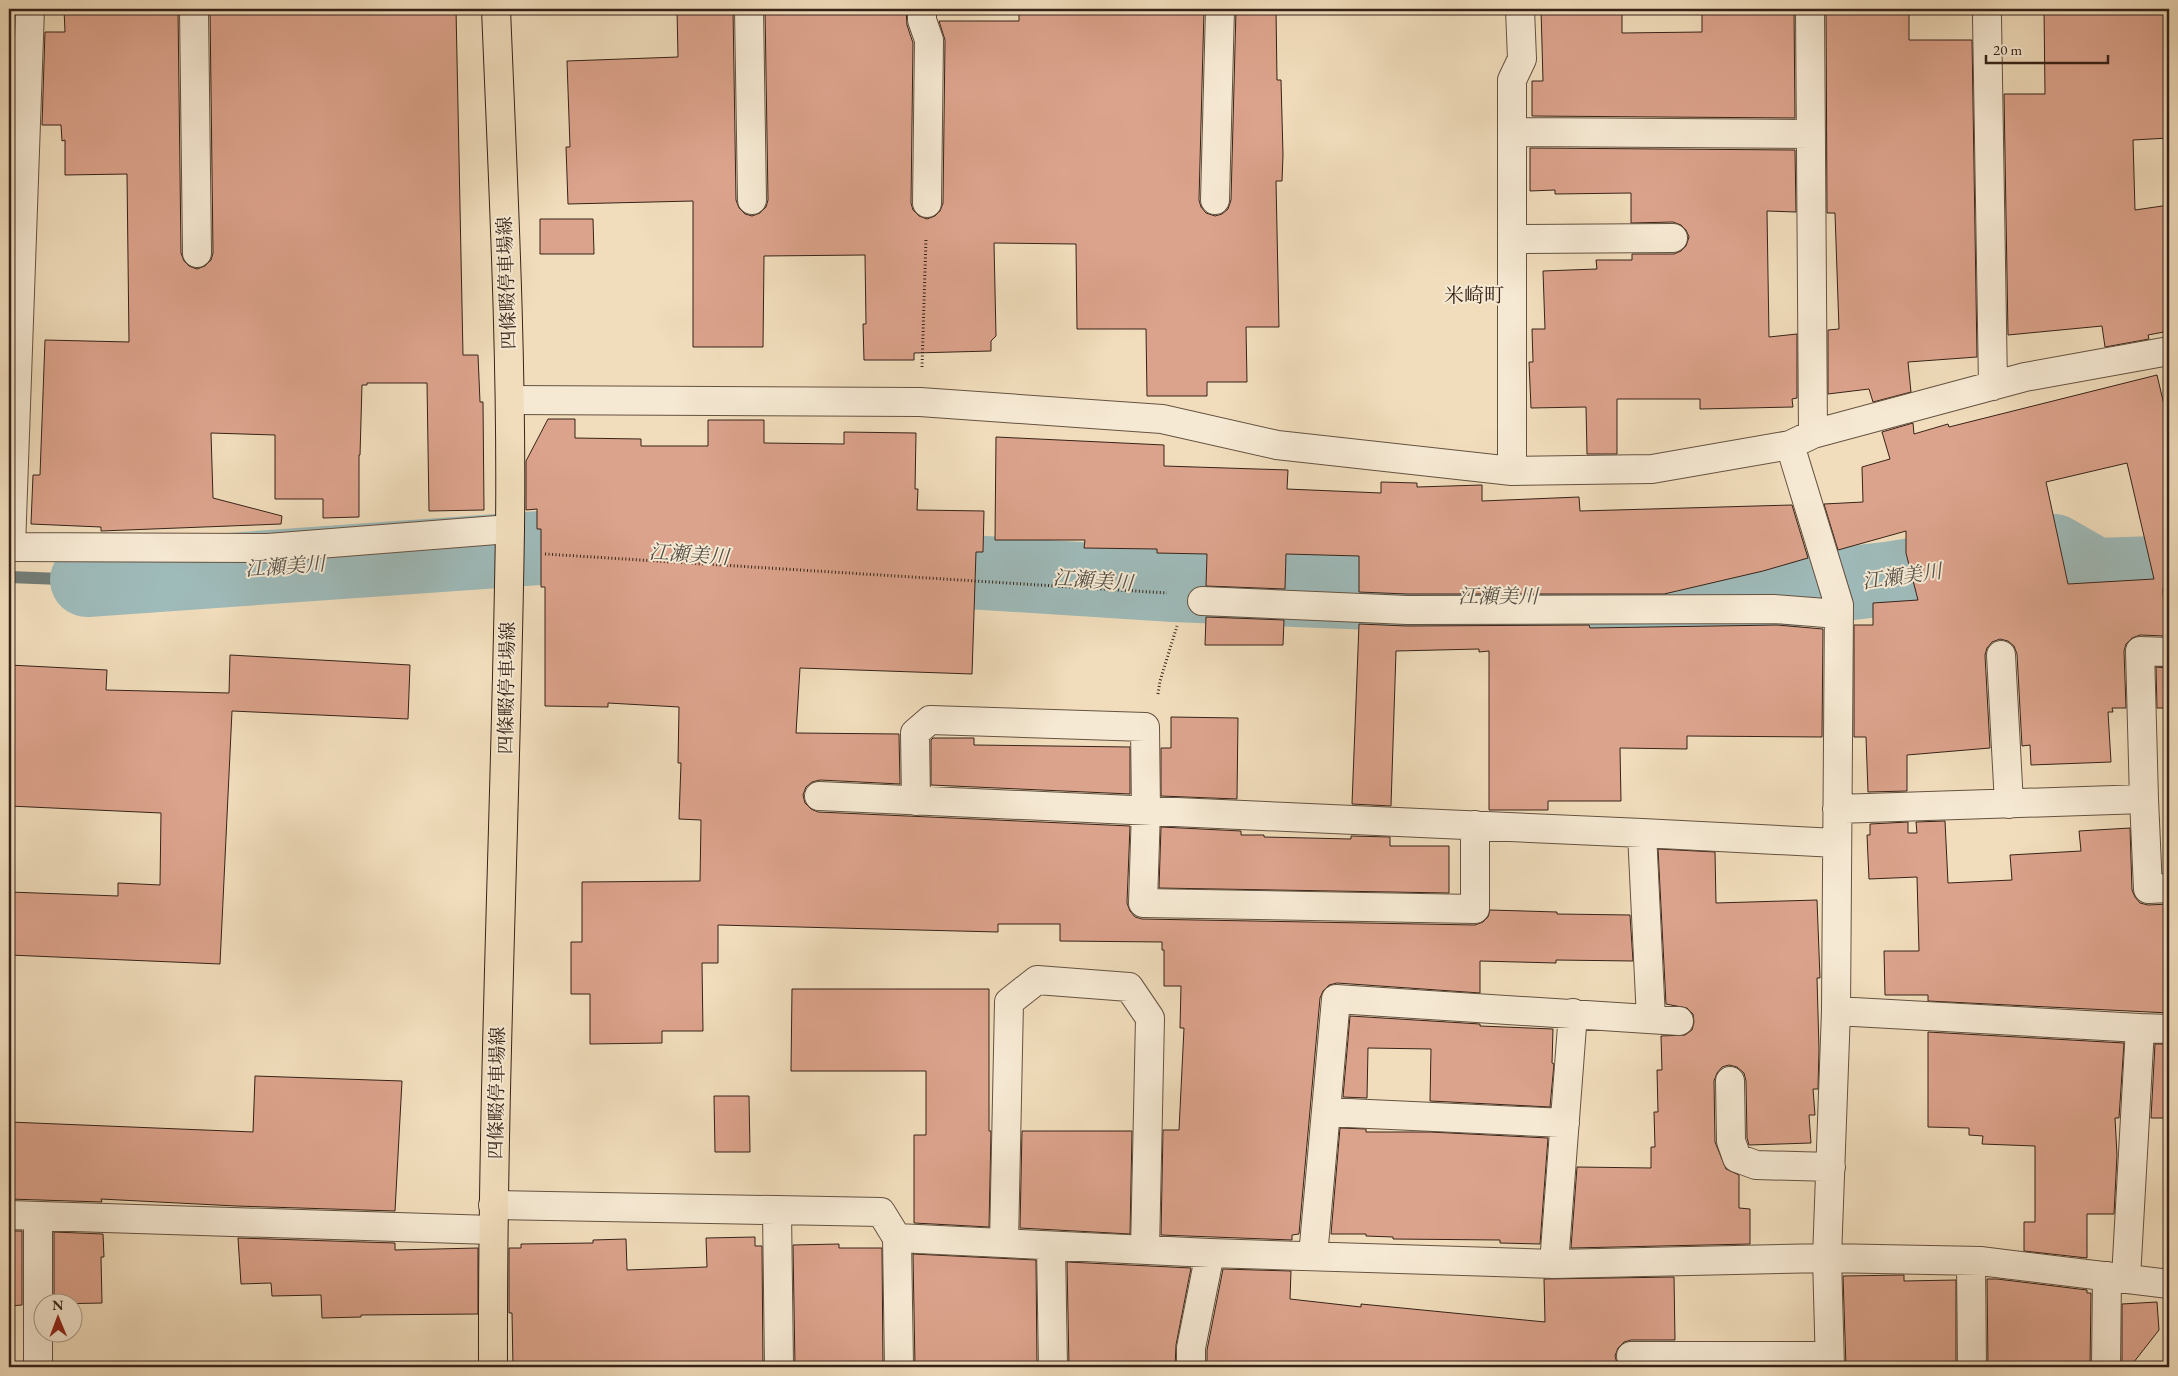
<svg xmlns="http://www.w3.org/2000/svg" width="2178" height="1376" viewBox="0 0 2178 1376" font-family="'EB Garamond','Noto Serif JP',serif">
  <rect width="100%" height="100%" fill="#f1ddbc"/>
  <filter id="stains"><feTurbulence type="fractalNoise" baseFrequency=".004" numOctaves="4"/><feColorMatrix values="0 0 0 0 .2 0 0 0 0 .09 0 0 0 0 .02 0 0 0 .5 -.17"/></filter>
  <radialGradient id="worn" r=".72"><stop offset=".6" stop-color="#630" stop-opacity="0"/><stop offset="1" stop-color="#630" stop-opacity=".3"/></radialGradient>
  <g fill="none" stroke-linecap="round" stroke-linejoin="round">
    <path stroke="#747e79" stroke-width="12" d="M9,577l78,3"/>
    <path stroke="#9ebab9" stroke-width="74" d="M874,566l300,19 298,12 321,-7 101,-12 160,-27 42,24 60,-2 13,-4
      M87,580l481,-34 76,5"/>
  </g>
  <path fill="#dca38c" stroke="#362318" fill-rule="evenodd" d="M64,9h114l3,244 3,8 5,5 8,3 8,-3 6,-6 2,-7 -3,-244h246l7,346h15l2,47h3l1,108 -55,1 -2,-128h-60v2h-5l-2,70h-1v62l-36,1v-19h-48v-64l-64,-2 2,65 69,18 -1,8 -180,7v-4l-70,-3 2,-49h7l5,-135 84,2 -2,-168 -62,1v-35l-3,1 -1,-16h-19l3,-93h20z
    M677,9h56l3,191 3,8 6,6 7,2 8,-3 6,-6 2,-7 -3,-191h141l1,16 6,18 -2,160 2,7 6,6 8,3 8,-3 5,-5 3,-8 2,-163 -6,-19h80v-12h185l-5,191 2,7 5,6 9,3 7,-2 6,-5 3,-9 5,-191h40l1,71h4l2,75 -1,26h-6l3,146h-33l1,55h-40v14h-60l-1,-67h-69l-1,-85 -82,-1 2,93 -5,5v10l-77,2v7h-50l-1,-36h3l-1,-69 -101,1 -1,91h-70v-146l-125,3 -2,-57h4l-3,-86 111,-4z
    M1541,9h81v24l80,-1v-23h92l1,109 -263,-2v-35h11z
    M1826,9h83v31h63l5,317 -69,5 3,30 -38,10 -4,-13 -41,5v-64l11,-1 -4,-116h-8z
    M2044,9h125v129l-36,2 2,70 34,-5v126l-21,4 1,4 -44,8 -3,-21 -94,9 -4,-241h41z
    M9,32h5l-4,93h-1z
    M1530,148l265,2 1,62 -29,-1 2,126 28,-3v64l-5,1 1,8 -93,2v-10h-83v55h-30l-1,-47 -55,1 -2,-46h4l-1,-33h13l-2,-58 54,-2 -1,-9h36v-6h42l7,-3 5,-5 3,-9 -3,-7 -5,-5 -8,-3 -42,1v-30l-76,1v-4l-25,1z
    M540,219h53l1,35h-54z
    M2157,375l12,51v161l-6,1 2,48 -25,-1 -8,3 -6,6 -2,7 2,57h-14l1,4h-5l3,50 -80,3 -1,-20 -8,1 -5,-92 -3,-8 -6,-5 -8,-2 -8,3 -5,6 -2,7 5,93 -83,7v36l-39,1 -2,-55h-12v-112h19v-22l45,-3 -12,-47v-22l-68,19 -14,-46 39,-2 -1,-35 28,-8 -8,-27 31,-9 1,11 34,-10 1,3zM2127,463l27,116 -86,5 -22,-102z
    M548,419h27v19l66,1v7h67v-26h56v23l80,1v-12l72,1 -1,56h3l-1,21 67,1 -1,41h-7l-4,122 -172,-6 -4,65 103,1 1,50 -80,-4 -8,2 -6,5 -3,8 2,8 6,6 7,3 312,14 -3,77 3,8 5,6 7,2 333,6 8,-3 5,-5 2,-7 67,2v2l73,1 3,46 -77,-1v3l-76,-2v32l-143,-10 -8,2 -6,6 -3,7 -21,236 -7,1v5l-131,-5 2,-105h16l5,-102h-4l1,-42h-17v-36h-2v-8l-102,-1v-17h-62v8l-280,-7v38h-16l1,68h-41v12l-72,1v-50h-19v-52h11v-60l118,-1 1,-61 -22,-1 2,-56h-3l1,-56 -71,-4v4l-63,-1v-119h-4v-58h-4v-20l-11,1v-49z
    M996,437l168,8v21l124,4 -1,19 94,4v-11l36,1v4l65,-2v16l97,-4 1,14 212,-6 16,53 -45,13 -99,23h-257l-48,-2v-36l-73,-2 -1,35 -79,-3 1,-32 -50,-1v-4l-73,-1 1,-8h-90z
    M1206,617l78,3 -1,25h-78z
    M1359,624l48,2 182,-1 1,3 187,-3 46,4 -1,108 -135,-1v13l-67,-1 1,53h-73v9h-59v-159l-10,1v-3l-83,2 -5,155 -39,-2z
    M230,655l180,10 -2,54 -176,-8 -12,253 -211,-9v-63l109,4v-13l42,2 1,-72 -152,-7v-141l98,5 -1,20 123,3z
    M2156,667l10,1v3h3v37h-12z
    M1171,717l67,1 -1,81 -76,-3v-48h10z
    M933,738h41v7l156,2v47l-199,-9v-45z
    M1945,821l3,62 64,-3 -2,-25 71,-4 -2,-20 51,-3 2,62 3,7 5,6 8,2 21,-1v109l-241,-12v-6h-43l-1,-44h35l-2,-74 -48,2 -2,-44h3v-11l38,-2v11h9l-1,-11z
    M1161,827l80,4v4h23v2l87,2v-3l39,1v9h59v47l-290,-5z
    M1658,849l57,3 1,51 101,-3 3,78h-3l2,71 -1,40h-5l2,26h-6l2,28 -62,2 -2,-7 -1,-57 -2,-8 -7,-6 -8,-2 -7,2 -5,6 -3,8 1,61 11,27 13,6v33l11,1v35l-179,4 6,-81 74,1v-21h4l-1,-35h4l-1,-42h5l-1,-34 24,-1 7,-5 2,-8 -1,-8 -6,-6 -21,-4z
    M792,989h197v142h2l-2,96 -75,-4v-88h12v-64h-135z
    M1350,1016l130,8v2l73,3 -1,34 2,1 -4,43 -120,-6 1,-52 -63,-1 -1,50 -24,-1z
    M1928,1032l196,11 -5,75h-4l2,37 -3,59h-27v44l-63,-7v-29h11v-76l-53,-2 1,-8 -14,-1v-7l-41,-1z
    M2155,1044h14v74h-18z
    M255,1076l147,5 -7,130 -159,-5 -135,-7 1,3 -93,-3v-77l244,10z
    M714,1096h35l1,56h-35z
    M1340,1128l26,1v3h64l118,6 -8,106 -40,-1v-3l-107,-1v-2l-27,-1v-2h-35z
    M1022,1131h110l-2,103 -110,-6z
    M9,1231h13v74l-13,1z
    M54,1232l49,2 1,23h-3l1,46 -48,1z
    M755,1237v9h7l1,121h-250l-1,-54h-3v-65h12v-4l72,-1v-3l33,-1 1,31 80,-3 -1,-29z
    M238,1238l157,5v7l83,-2v66l-117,1v2l-39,1 -1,-23 -49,1 -1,-13 -30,1z
    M839,1244v4h43l1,119h-88l-2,-122z
    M913,1254l123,6 1,107h-122z
    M1067,1262l124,6 -15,77 -1,22h-106z
    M1223,1269l68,2 -1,28 71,8v-3l184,18 -1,-43 130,-2 1,63h-44l-7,2 -6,6 -3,8 2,7 4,4h-414v-17z
    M1904,1275v6l52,-1v87h-110l-3,-91z
    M1987,1279h10l90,11v3h4l-1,74h-102z
    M2157,1302l2,28 -29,37h-8v-63z"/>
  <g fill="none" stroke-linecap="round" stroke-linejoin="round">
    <defs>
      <path id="minor" d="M194,9l3,244
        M749,9l3,191
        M922,9v11l7,20 -2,163
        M1810,9l3,425
        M1987,17l6,369
        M1513,132l298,2
        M1215,200l5,-191
        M1512,239l161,-1
        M510,400l410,2 242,17 115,26 235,26 140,-2 138,-24 23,-11 212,-57 144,-26
        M1790,445l49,160 -3,406 -9,247 3,109
        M1512,471v-391l10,-21 -2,-50
        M9,547l259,1 242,-19
        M11,547l19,-538
        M1202,601l205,9 367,-1 64,5
        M2169,652l-29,-1 4,148 4,90 21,-1
        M2001,655l8,149
        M819,796l823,37 194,10
        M916,801l-1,-68 15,-13 215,7 1,83 -3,93 332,6v-84
        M1837,809l307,-10
        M1642,833l9,186
        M1836,1011l304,17 -14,250
        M2140,1028l29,1
        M1730,1081l1,60 6,17 19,7 75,2
        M1326,1112l239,11
        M493,1205l388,7 16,26 313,15 344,11 273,-6 153,3 189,23
        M777,1210l2,157
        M9,1215l483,15
        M897,1238l2,129
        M1004,1243l5,-241 28,-22 92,7 21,31 -5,232
        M1051,1246l2,121
        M1313,1256l23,-257 343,22
        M1971,1261l1,106
        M1554,1264l19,-251
        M1631,1356h198
        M38,1367v-151
        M1191,1367v-19l19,-95
        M2106,1367l1,-91"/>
      <path id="major" d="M493,1367c-1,-280 13,-560 17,-839 2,-173 -7,-346 -14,-519"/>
    </defs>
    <use href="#minor" stroke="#655241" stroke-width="30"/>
    <use href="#major" stroke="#362318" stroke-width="30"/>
    <path stroke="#362318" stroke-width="3" stroke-dasharray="1 2.5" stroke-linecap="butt" d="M922,367l4,-129
      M545,554l622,39
      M1158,694l2,-13 17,-55"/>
    <use href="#minor" stroke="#f6e9d3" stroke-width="28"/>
    <use href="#major" stroke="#f1ddbc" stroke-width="28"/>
  </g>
  <g text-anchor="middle" stroke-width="4" stroke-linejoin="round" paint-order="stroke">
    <g font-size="19" fill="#362318" stroke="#f6e9d3">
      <text transform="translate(506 283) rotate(-92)" y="7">四條畷停車場線</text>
      <text transform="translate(506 688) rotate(-89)" y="7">四條畷停車場線</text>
      <text transform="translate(496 1093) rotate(-89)" y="7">四條畷停車場線</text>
    </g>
    <g font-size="20" fill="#362318" stroke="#f6e9d3">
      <text x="1474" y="302">米崎町</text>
    </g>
    <g font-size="20" font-style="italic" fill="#555048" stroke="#f6e9d3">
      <text transform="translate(689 554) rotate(4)" y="7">江瀬美川</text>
      <text transform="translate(285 566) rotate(-4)" y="7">江瀬美川</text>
      <text transform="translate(1902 576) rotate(-8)" y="7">江瀬美川</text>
      <text transform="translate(1093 580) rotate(4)" y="7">江瀬美川</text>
      <text x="1498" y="603">江瀬美川</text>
    </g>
  </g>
  <rect width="2178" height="1376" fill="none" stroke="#f1ddbc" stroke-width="30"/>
  <rect x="10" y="10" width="2158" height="1356" fill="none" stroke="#362318" stroke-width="2.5"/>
  <rect x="15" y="15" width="2148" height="1346" fill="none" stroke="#362318"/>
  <g transform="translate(58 1318) rotate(359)"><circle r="24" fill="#f6e9d3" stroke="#a99a88"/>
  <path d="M0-4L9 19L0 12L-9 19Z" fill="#8f2418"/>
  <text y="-8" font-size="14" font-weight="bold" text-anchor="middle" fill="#362318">N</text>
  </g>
  <path d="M1986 55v8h122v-8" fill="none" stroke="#362318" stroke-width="2.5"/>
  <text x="1993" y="55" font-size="15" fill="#362318" stroke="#f6e9d3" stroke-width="4" paint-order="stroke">20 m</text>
  <rect width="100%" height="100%" filter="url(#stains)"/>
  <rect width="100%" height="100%" fill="url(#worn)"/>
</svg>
